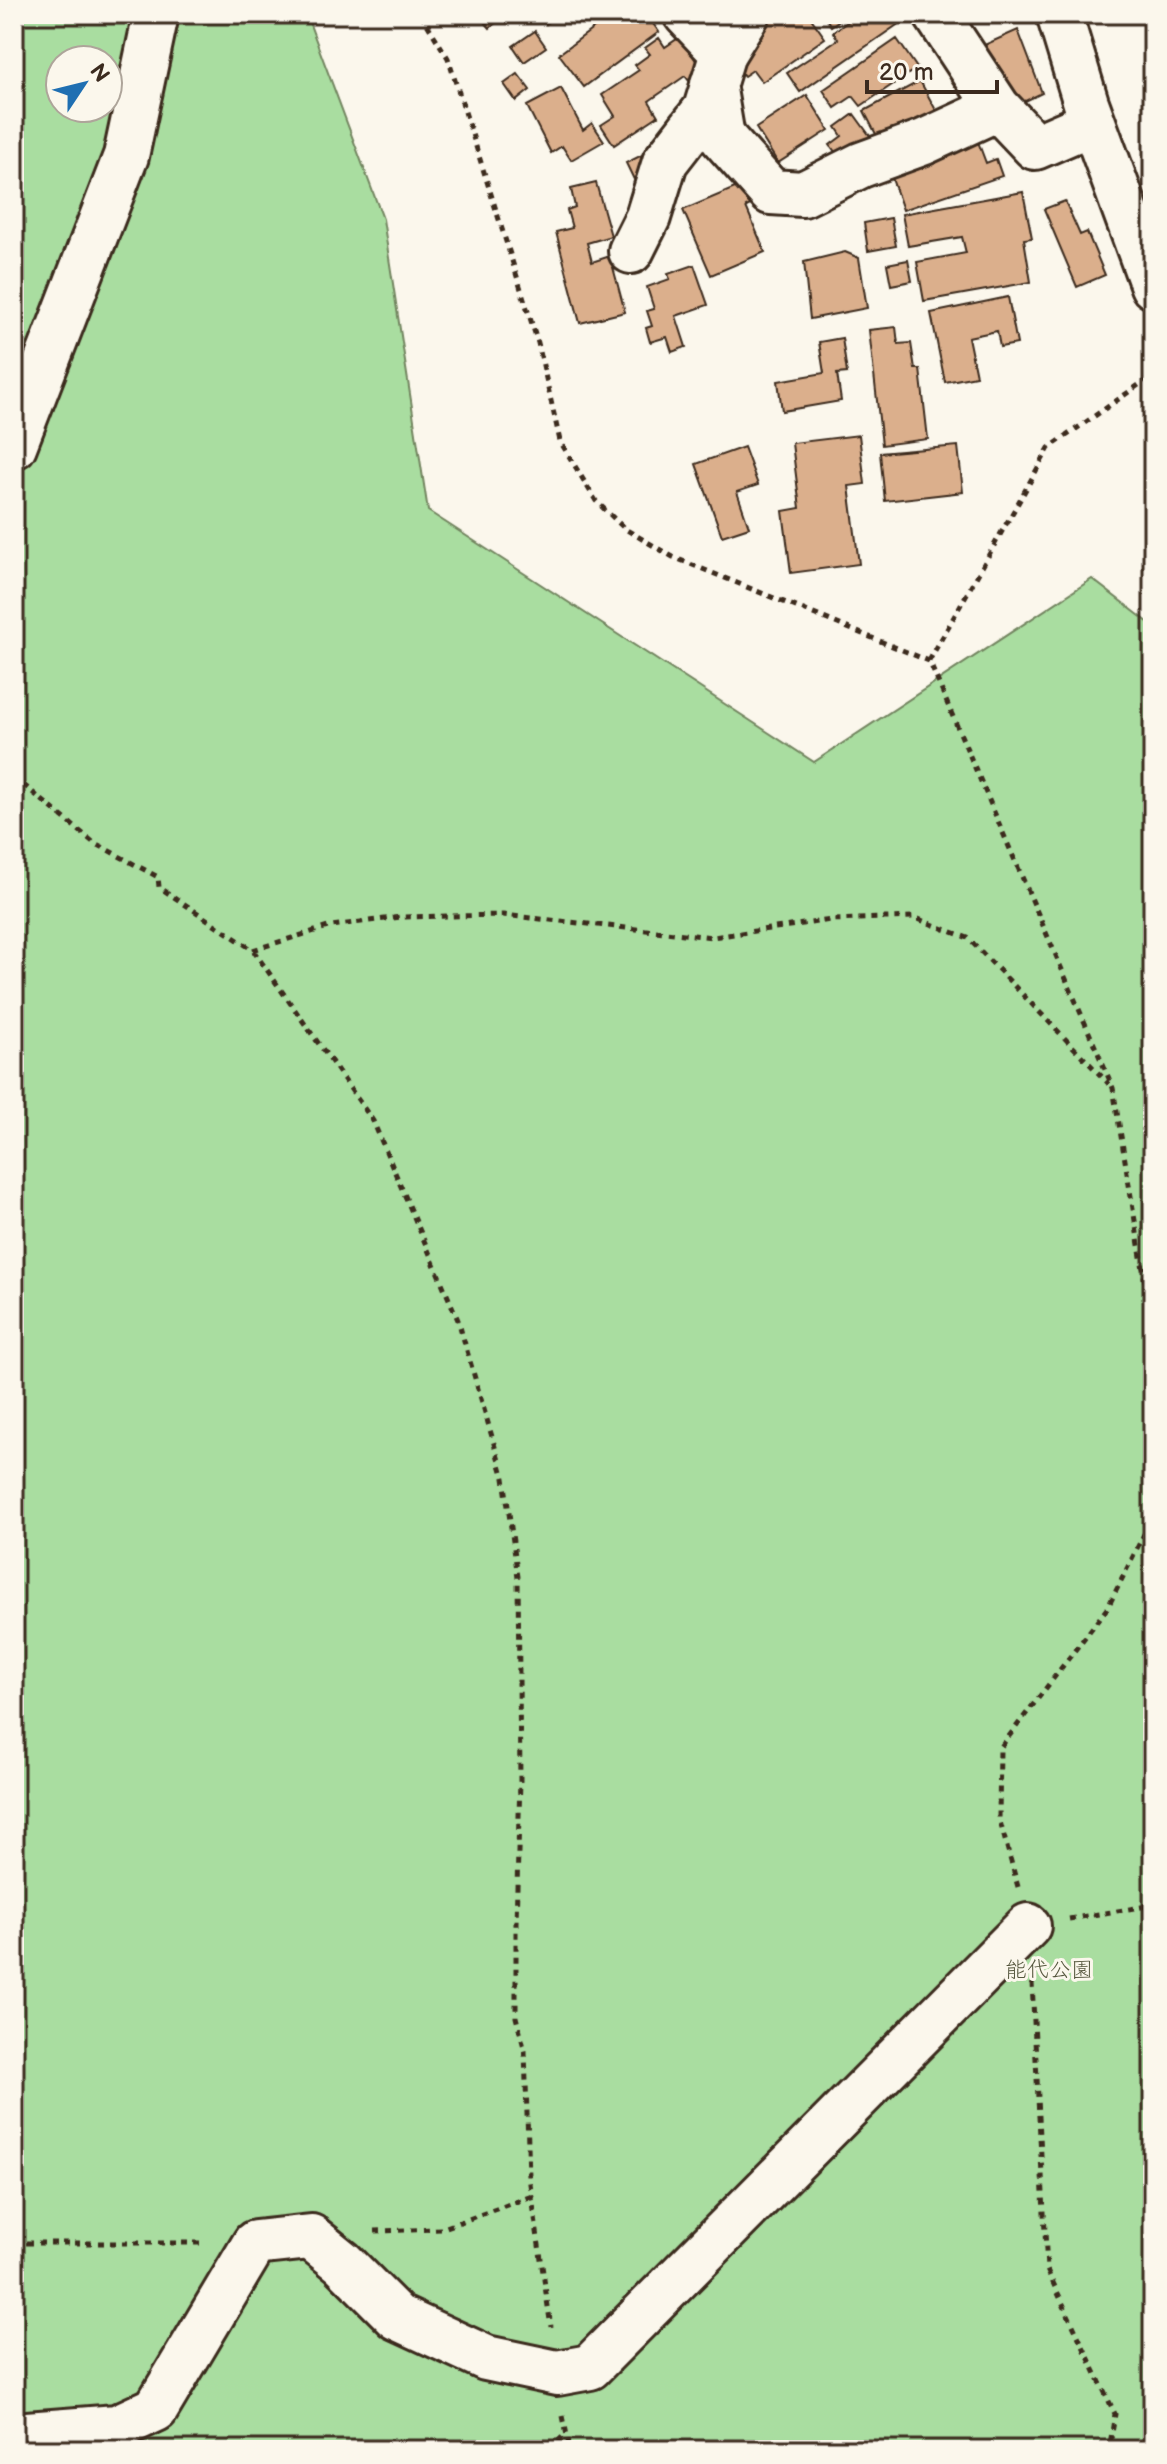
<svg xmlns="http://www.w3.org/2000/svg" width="1167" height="2464" viewBox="0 0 1167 2464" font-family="'Balsamiq Sans','Klee One',sans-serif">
  <rect width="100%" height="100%" fill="#fbf7ec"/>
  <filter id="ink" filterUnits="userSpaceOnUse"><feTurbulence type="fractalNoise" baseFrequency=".0125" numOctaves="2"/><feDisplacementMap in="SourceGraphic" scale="16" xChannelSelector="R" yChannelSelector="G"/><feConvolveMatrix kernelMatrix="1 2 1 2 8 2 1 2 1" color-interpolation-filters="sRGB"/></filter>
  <g filter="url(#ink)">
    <path fill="#a9dda0" stroke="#72845f" stroke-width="2" fill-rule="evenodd" d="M14,14h292l77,205 45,292 386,251 278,-183 61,47v1824h-1139zM60,60h48v48h-48z"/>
    <path fill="#dbaf8c" stroke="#3b2a1e" stroke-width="2" d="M478,14h27l-15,14z
      M538,14h19l-11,10z
      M581,14h18l-12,12z
      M613,14h33l13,18 -75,55 -25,-33z
      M767,14h31l2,3 8,-3 17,24 -63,44 -9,-12 -9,6 -14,-19 6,-14 34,-24z
      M823,14h25l-17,12z
      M859,14h54l-113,78 -13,-19 51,-34 -5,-7z
      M1018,30l24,63 -23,11 -39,-57z
      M535,31l11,16 -22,15 -11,-16z
      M680,37l23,34 -14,10 -4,-5 -36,25 9,15 -44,29 -13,-20 14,-9 -13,-21 37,-25 -4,-5 15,-11 -5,-6 14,-10 6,9z
      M897,39l20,29 -56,38 -8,-10 -18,12 -12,-18z
      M518,74l12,16 -14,11 -12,-17z
      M920,81l17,31 -57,30 -16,-31z
      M561,88l22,42 9,-7 12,18 -33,19 -9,-14 -11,7 -24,-47z
      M807,95l22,35 -51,33 -22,-35z
      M854,114l21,29 -31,21 -14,-19 12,-9 -6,-9z
      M977,139l9,24 10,-4 6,17 -99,34 -14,-40z
      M642,155l11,22 -15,11 -12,-25z
      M749,182l8,20 -11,5 19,45 -54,23 -28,-65z
      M596,183l15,53 -24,7 5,19 18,-6 15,56 -45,11 -24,-91 16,-4 -5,-18 8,-3 -4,-18z
      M1023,192l9,46 -8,1 7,43 -107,19 -7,-39 49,-9 -4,-16 -54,9 -6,-32z
      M1065,201l15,34 7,-3 18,43 -28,12 -33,-78z
      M891,218l5,28 -28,5 -4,-28z
      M845,252l14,6 8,50 -57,11 -6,-57z
      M908,260l4,21 -21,4 -4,-21z
      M694,265l14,40 -32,11 10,31 -14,5 -5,-15 -17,5 -4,-14 6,-2 -5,-15 7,-2 -7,-22 23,-8 -2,-5z
      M1008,297l9,47 -17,3 -3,-16 -29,6 8,39 -31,6 -14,-69z
      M896,327l2,17 13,-1 4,26h5l8,70 -46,6 -13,-115z
      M842,338l5,35 -10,1 4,27 -59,10 -4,-30 46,-8 -5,-31z
      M859,435l6,49 -16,2 10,78 -68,9 -8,-62 17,-3 -8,-65z
      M958,446l5,46 -78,9 -5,-48z
      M744,447l14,38 -21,7 12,35 -27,9 -26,-72z"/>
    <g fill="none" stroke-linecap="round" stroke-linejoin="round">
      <defs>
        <path id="minor" d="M686,14l37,39
          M936,14l62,94 37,39 58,-25
          M1059,14l27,89 67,183
          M713,84l9,53 49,55 32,2 58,-29 63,-23 74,-34
          M631,251l17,-34 17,-55 41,-53 17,-56 24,-39
          M14,446l112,-290 30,-142
          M14,2435l103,-8 39,-18 99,-166 56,-6 31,25 55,55 89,41 71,15 33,-6 438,-441"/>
      </defs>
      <use href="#minor" stroke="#3b2a1e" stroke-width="50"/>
      <path stroke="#3b2a1e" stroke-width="5" stroke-dasharray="6 6" stroke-linecap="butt" d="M421,14l27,44 90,285 22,98 36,60 29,28 48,28 256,104 184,427 33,199 7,28
        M929,661l120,-213 104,-73
        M14,777l79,65 65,35 1,10 94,63 120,171 85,199 46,158 14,99 2,203 -4,143v94l9,34 4,126 22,150
        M253,950l78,-24 69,-9 103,-2 210,22 118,-17 82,-3 55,21 141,146
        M1018,1887l-19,-69 1,-70 108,-141 45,-91
        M1069,1919l84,-14
        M1032,1983l15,287 68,144 -6,36
        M375,2231l66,-2 91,-33
        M14,2243h188
        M563,2416l7,34
        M550,2450l15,-16"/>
      <use href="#minor" stroke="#fbf7ec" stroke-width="44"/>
    </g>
  </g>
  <g text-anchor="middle" stroke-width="6" stroke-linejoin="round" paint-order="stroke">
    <g font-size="22" fill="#56573e" stroke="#fbf7ec">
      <text x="1049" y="1977">能代公園</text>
    </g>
  </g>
  <rect width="1167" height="2464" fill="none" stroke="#fbf7ec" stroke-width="48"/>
  <rect x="24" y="24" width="1119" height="2416" fill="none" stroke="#3b2a1e" stroke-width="3" filter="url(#ink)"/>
  <g transform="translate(84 84) rotate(55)"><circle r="38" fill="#fbf7ec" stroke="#aea59a" stroke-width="2"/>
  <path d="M0-6L14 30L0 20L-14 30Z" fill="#1f6fb2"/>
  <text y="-12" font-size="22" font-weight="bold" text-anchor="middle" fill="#3b2a1e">N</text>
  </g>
  <path d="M867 80v12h130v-12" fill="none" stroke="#3b2a1e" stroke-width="4"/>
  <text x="879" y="80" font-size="24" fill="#3b2a1e" stroke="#fbf7ec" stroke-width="6" paint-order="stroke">20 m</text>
</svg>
